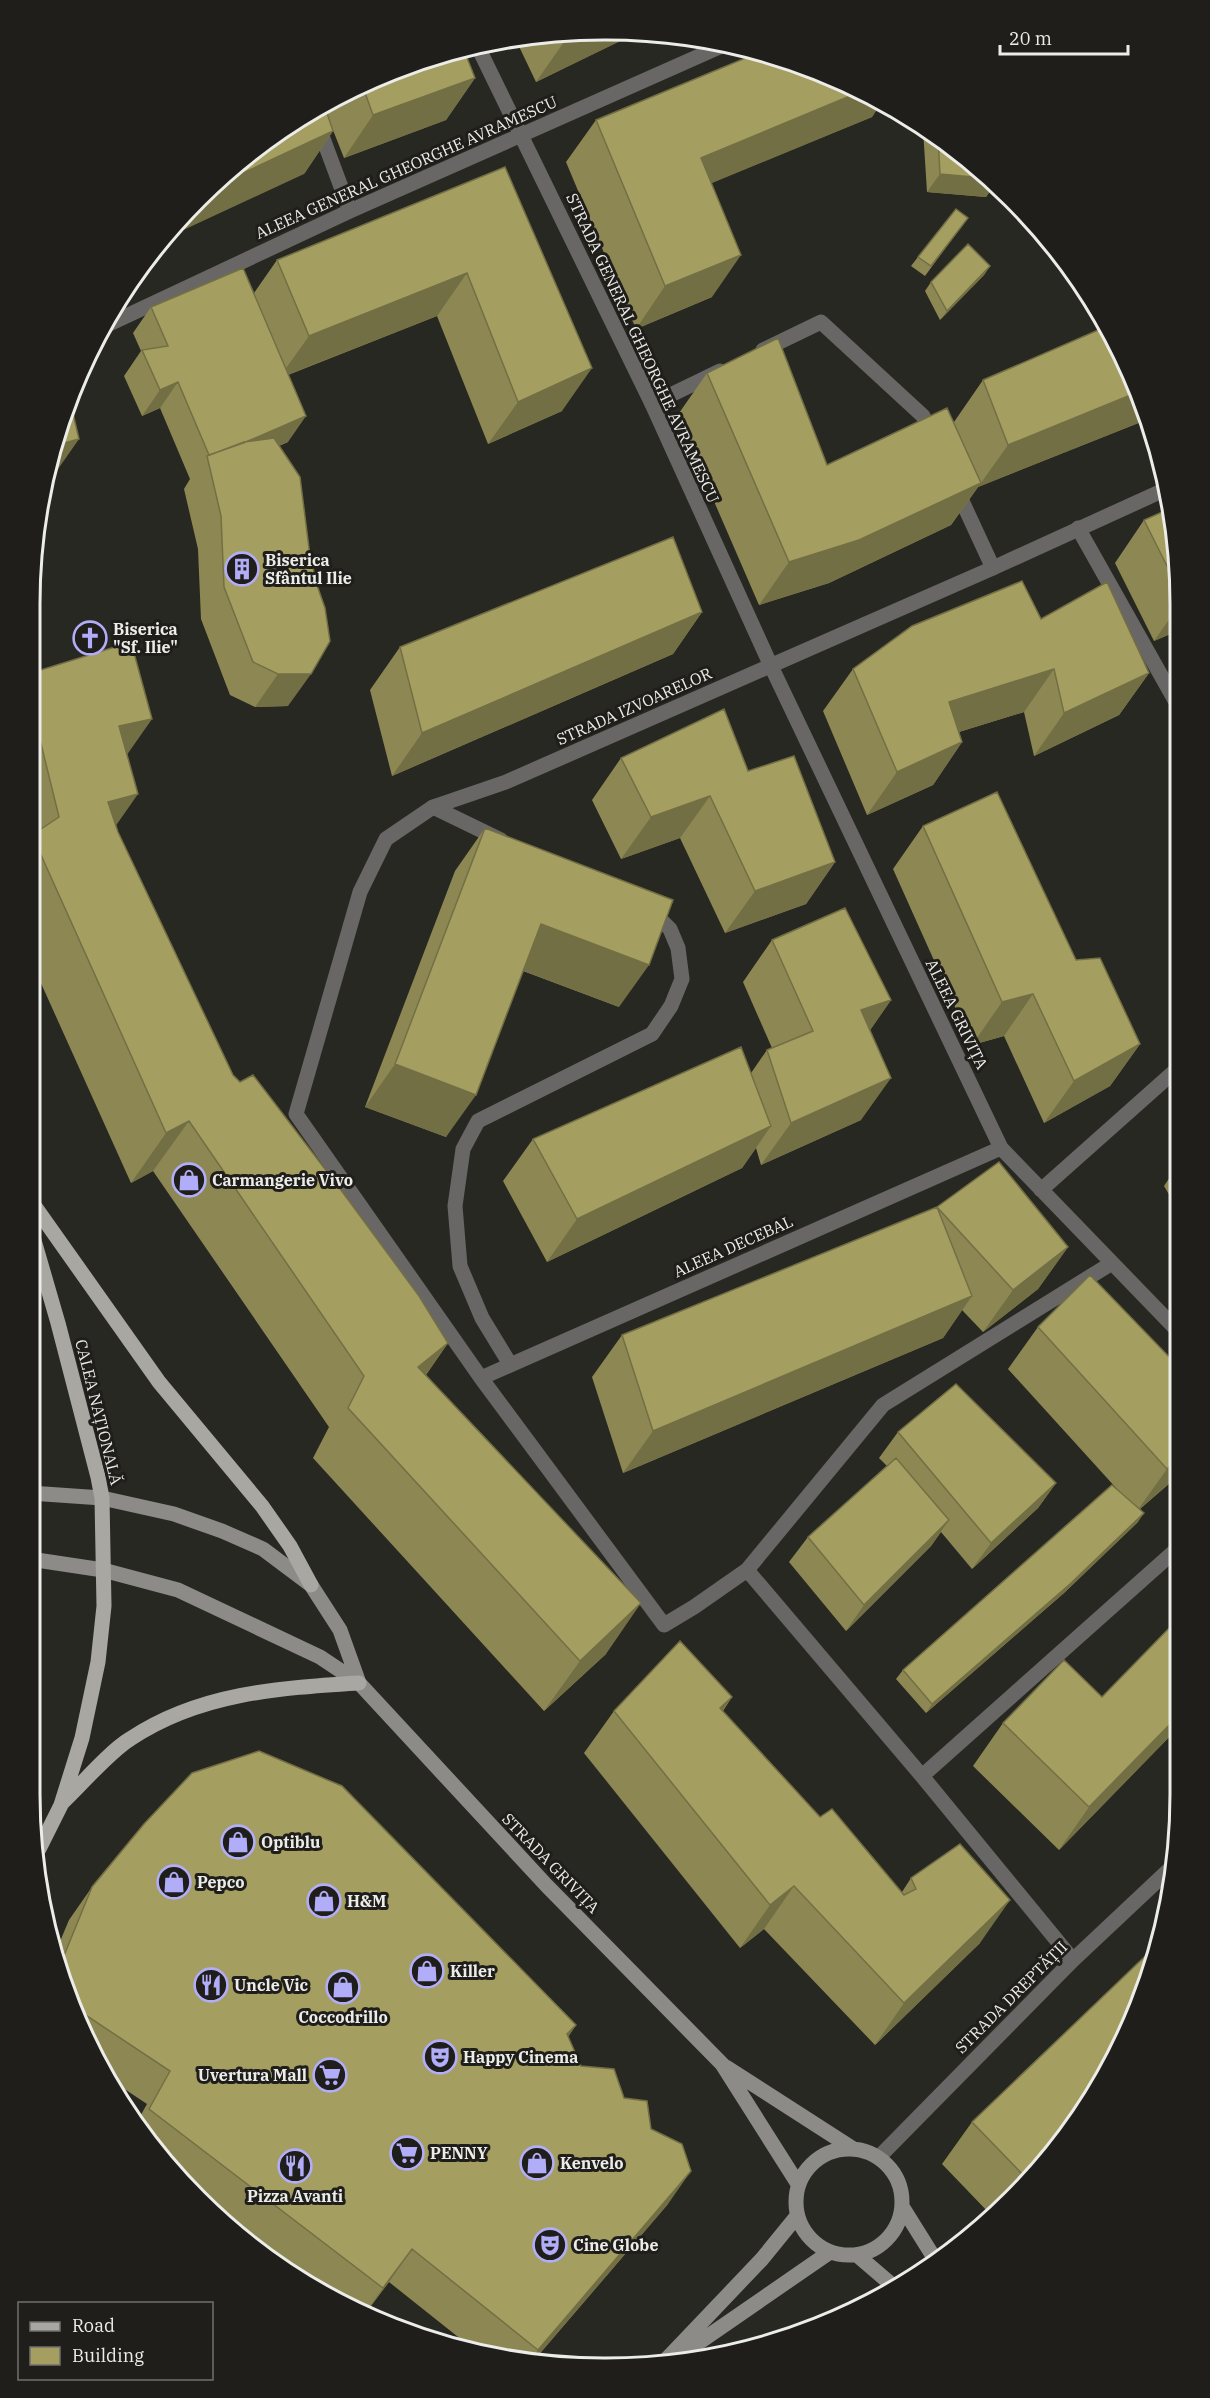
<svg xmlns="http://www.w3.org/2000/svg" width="1210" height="2398" viewBox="0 0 1210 2398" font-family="'IBM Plex Serif',serif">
  <rect width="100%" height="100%" fill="#282823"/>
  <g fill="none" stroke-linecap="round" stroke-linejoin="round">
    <path stroke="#686765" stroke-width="15" d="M763,350l58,-28 102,94 10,20
      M652,404l68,-33
      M956,488l37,80
      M1078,528l98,174
      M433,807l68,33
      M510,1364l-28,-46 -22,-52 -5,-60 8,-57 15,-28 174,-87 19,-28 11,-27 -4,-31 -8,-19 -13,-13 -8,-4"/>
    <path stroke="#686765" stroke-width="15" d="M478,47l174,357 119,262 230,482 176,182
      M318,125l32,86
      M105,326l245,-115 374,-166
      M1041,1190l136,-121
      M1112,1263l-229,142 -136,165 -53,37 -30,18 -183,-247 -185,-264 64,-222 26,-53 47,-32 73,-25 487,-214 171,-78
      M481,1378l520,-230
      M747,1570l175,206
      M1073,1960l-151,-184 256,-228
      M879,2157l194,-197 100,-94"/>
    <path stroke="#8c8b88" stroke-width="15" d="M30,1493l72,5 72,16 48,17 41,18 48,36 29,45 19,53
      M30,1559l73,11 75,20 142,67 39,26 188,203 175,178 76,120
      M726,2067l126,81
      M796 2202a53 53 0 1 1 106 0a53 53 0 1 1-106 0Z
      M903,2208l30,48
      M857,2255l35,30
      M675,2359l155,-107
      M663,2363l99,-104 35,-43"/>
    <path stroke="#a8a7a2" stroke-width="15" d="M31,1201l128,181 103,124 28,40 21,39
      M31,1230l27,93 40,154 4,21 2,108 -6,56 -16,76 -21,67 -22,44
      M63,1802c19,-18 46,-50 67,-63 69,-46 148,-51 229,-56"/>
  </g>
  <path fill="#8d8853" d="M640,31l-104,51 -21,-44 15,-3z
    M420,61l55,17 -29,42 -102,38 -13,-33 2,6 -29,43 13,-67z
    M859,89l22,14 -9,14 -161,66 1,114 -76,32 -70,-167 30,-42z
    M923,129l32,20 38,38 -7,10 -59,-5z
    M505,167l57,244 -74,33 -51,-128 -149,59v67l-9,4 9,260 -33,1 -25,-12 -29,-76 -3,-70 -14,-60 6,-10 -30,-71 -18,8 -18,-40 17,-25 -8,-18 18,-26 103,-14 23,-33z
    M961,227l-36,49 -14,-10 7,-9z
    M990,266l-6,9 -44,45 -15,-29 6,-9z
    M707,373l120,92 127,-43 29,-42 153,5 10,35 -168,67 -27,38 -122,58 -70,22 -82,-189z
    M1144,520l31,10v102l-21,9 -39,-78z
    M702,612l-29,42 -281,122 -22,-86 30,-43z
    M1041,619l108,54 -30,42 -85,41 -10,-44 -65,20 3,10 -29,43 -66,30 -44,-104 30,-42z
    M31,673l96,82 -11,70 2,7 115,243 215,268 -22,32 180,279 -62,57 -231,-253 16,-31 -176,-256 -22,12 -100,-222z
    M621,758l127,13 87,91 -29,42 -81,29 -45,-95 -59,21 -29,-59z
    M923,826l153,134 64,84 -30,42 -66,37 -40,-87 -32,9 -79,-176z
    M485,828l134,179 -96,-36 -77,166 -81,-30 90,-236z
    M772,940l119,60 -21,30 -9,90 -100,45 -5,-17 -14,20 -195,94 -44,-81 30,-42 218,-66 16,-23 5,-2 -29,-66z
    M1176,1168h1v40l-13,-22z
    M937,1207l131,40 -30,42 -55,43 -21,-22 -19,28 -320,135 -31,-96 30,-42z
    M1038,1327l140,149 -38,33 -2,13 -74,71 -138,120 -30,-34 7,-9 214,-181 -109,-120z
    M898,1432l158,51 -18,25 -66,61 -31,-37 -10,14 -85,85 -57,-69 19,-25 79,-71 -8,-8z
    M732,1697l-9,14 97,106 82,75 9,-14 69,65 -105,102 -111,-116 -24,19 -156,-195 30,-42z
    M1102,1697l76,31 -119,122 -86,-84 30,-43z
    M92,1887l484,138 -8,12 13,29 43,32 27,31 17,75 -132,154 -44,-1 -15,-5 -88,-70 -24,32 -44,-24 -83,-64 -89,-83 -12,-21 10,-18 -30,-20 -56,-106 -5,-27 13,-31z
    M1121,2047l-109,152 -21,16 -49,-51 30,-42z"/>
  <path fill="#736f44" d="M640,31l-1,1 -103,50 30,-43 12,-6z
    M475,78l-29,42 -102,38 29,-43z
    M862,91l19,12 -9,14 -201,83 30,-42z
    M333,131l-29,43 -140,65 47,-51z
    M940,174l44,4 9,9 -7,10 -59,-5z
    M741,255l-29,42 -76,32 29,-43z
    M990,266l-6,9 -44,45 7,-9z
    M467,273l-30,43 -158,62 30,-42z
    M592,368l-30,43 -74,33 30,-42z
    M178,382l-18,26 -18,8 18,-26z
    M1138,392l8,28 -168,67 30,-42z
    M306,416l-18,26 -77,33 -1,-18z
    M79,439l-30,43 -4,1 5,-26 3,-11z
    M981,483l-30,42 -122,58 -70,22 30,-43z
    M1175,611v21l-21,9z
    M702,612l-29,42 -281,122 30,-43z
    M1054,669l-30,43 -104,32 29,-42z
    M1149,673l-30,42 -85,41 30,-43z
    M278,674h33l-23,32 -33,1z
    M152,719l-35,50 2,-43z
    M962,742l-29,43 -66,30 30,-43z
    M138,794l-35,50 5,-42z
    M710,796l-30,42 -59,21 30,-42z
    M835,862l-29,42 -81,29 30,-42z
    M541,924l108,41 -30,42 -108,-41z
    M1033,994l-29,42 -32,9 30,-43z
    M891,1000l-29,42 -1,-32z
    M1140,1044l-30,42 -66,37 30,-42z
    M395,1064l81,31 -30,42 -81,-30z
    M891,1078l-30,42 -100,45 30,-42z
    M189,1121l-36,50 -22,12 35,-50z
    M771,1126l-29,42 -195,94 30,-43z
    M1068,1247l-30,42 -55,43 30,-42z
    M972,1296l-29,42 -320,135 30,-42z
    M448,1343l-35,50 5,-26z
    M1178,1459v17l-41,35 30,-42z
    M1056,1483l-18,25 -66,61 19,-26z
    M1144,1513l-6,9 -74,71 -138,120 6,-9z
    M949,1520l-18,26 -85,85 18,-26z
    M641,1603l-35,51 -62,57 36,-50z
    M732,1697l-30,42 18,-31z
    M1178,1716v12l-119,122 30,-43z
    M794,1886l-30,43 -24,19 30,-43z
    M1010,1900l-30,43 -105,102 29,-42z
    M576,2025l-22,33 13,-24z
    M691,2171l-23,33 -132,154h-4l6,-8z
    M412,2249l-23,33 -24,31 18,-25z"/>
  <path fill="#a49e61" stroke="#736f44" stroke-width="1.5" d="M578,33l-12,6 -3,-5z
    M464,50l11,28 -102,37 -10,-28 57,-26z
    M760,52l102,39 -161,67 40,97 -76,31 -69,-166z
    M324,104l9,27 -122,57 15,-15 91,-66z
    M938,138l17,11 29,29 -44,-4z
    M505,167l87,201 -74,34 -51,-129 -158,63 -32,-76z
    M956,209l12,9 -37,48 -13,-9z
    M968,244l22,22 -43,45 -16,-29z
    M243,268l63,148 -60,26 -37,13 -31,-73 -18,8 -18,-40 26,-4 -17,-39z
    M1103,328l33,57 2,7 -130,53 -25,-65z
    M778,338l49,127 120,-57 34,75 -122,57 -70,22 -82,-189z
    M70,401l9,38 -26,7z
    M274,438l26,39 10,79 8,32 7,20 5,33 -19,33h-33l-25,-12 -29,-75 -3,-71 -14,-60 37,-14z
    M1169,509l6,21v52l-31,-62z
    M673,537l29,75 -280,121 -22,-86z
    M1022,581l19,38 66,-37 42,91 -85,40 -10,-44 -105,33 13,40 -65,30 -44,-103 59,-43z
    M131,642l21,77 -33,7 19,68 -30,8 10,30 115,243 7,7 13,-7 85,111 81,110 29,47 -30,24 223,236 -61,58 -232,-253 16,-32 -175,-255 -23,12 -134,-298 27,-18 -28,-114v-30z
    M724,709l24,62 46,-15 41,106 -80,29 -45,-95 -59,21 -30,-59z
    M997,792l79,168 24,-2 40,86 -66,37 -41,-87 -31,8 -79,-176z
    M485,828l188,72 -24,65 -108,-41 -65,171 -81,-31z
    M845,908l46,92 -30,10 30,68 -100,45 -24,-73 46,-19 -41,-91z
    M741,1047l30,79 -194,93 -44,-80z
    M999,1162l69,85 -55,43 -76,-83z
    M937,1207l35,89 -319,135 -31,-96z
    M1090,1275l87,90 1,94 -11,10 -129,-142z
    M956,1384l100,99 -65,60 -93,-111z
    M896,1458l53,62 -85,85 -56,-68z
    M1112,1485l32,28 -74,71 -138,120 -29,-34z
    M1178,1619v97l-89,91 -86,-84 61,-63 38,37z
    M680,1641l52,56 -12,11 100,109 12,-8 72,86 12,-6 -5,-11 49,-34 50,56 -106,103 -110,-117 -24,19 -156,-194z
    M259,1751l83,35 234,239 -9,9 14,32 33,3 10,29 23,3 4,28 31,15 9,27 -153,179 -126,-101 -29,39 -234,-179 21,-38 -92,-61 -10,-19 -5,-33 29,-71 52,-63 48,-51z
    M1161,1941l-40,106 -94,132 -55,-57z"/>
  <defs>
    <symbol id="building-ring" viewBox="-11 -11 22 22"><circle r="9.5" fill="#1f1e1a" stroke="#b2adf9" stroke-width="1.5"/><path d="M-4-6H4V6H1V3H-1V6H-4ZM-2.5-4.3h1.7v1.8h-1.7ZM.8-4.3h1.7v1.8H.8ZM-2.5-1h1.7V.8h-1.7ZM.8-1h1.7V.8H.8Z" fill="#b2adf9"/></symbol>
    <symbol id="church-ring" viewBox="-11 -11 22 22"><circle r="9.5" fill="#1f1e1a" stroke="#b2adf9" stroke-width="1.5"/><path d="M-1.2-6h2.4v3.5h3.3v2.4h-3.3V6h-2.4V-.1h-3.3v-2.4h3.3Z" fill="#b2adf9"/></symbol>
    <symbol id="shop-ring" viewBox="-11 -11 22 22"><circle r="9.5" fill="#1f1e1a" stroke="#b2adf9" stroke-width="1.5"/><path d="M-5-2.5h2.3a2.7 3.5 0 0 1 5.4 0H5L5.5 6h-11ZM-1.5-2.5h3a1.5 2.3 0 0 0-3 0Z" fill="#b2adf9"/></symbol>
    <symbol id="restaurant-ring" viewBox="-11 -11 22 22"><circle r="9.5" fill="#1f1e1a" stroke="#b2adf9" stroke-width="1.5"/><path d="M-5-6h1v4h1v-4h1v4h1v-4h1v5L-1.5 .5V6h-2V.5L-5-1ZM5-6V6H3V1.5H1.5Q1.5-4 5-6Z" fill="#b2adf9"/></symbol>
    <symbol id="theatre-ring" viewBox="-11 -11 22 22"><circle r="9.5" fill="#1f1e1a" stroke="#b2adf9" stroke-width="1.5"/><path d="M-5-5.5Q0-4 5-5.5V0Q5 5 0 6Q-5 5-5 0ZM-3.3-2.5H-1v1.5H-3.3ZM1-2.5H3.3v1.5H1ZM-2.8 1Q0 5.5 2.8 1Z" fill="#b2adf9"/></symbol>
    <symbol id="supermarket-ring" viewBox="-11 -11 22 22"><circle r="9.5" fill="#1f1e1a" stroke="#b2adf9" stroke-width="1.5"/><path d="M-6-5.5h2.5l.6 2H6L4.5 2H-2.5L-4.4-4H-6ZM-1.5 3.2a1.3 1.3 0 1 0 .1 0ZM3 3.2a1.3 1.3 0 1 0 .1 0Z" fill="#b2adf9"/></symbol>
  </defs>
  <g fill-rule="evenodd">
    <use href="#building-ring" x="223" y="550" width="38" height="38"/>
    <use href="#church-ring" x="71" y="619" width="38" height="38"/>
    <use href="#shop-ring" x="170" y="1161" width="38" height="38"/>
    <use href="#shop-ring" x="219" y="1823" width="38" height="38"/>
    <use href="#shop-ring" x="155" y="1863" width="38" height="38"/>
    <use href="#shop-ring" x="305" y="1882" width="38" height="38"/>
    <use href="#shop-ring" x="408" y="1952" width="38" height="38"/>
    <use href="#restaurant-ring" x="192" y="1966" width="38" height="38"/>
    <use href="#shop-ring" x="324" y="1968" width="38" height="38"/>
    <use href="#theatre-ring" x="421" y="2038" width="38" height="38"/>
    <use href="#supermarket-ring" x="311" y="2056" width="38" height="38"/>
    <use href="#supermarket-ring" x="388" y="2134" width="38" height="38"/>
    <use href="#shop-ring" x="518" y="2144" width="38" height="38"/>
    <use href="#restaurant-ring" x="276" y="2147" width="38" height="38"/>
    <use href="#theatre-ring" x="531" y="2226" width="38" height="38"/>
  </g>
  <g text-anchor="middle" stroke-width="6" stroke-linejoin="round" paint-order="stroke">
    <g font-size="16" fill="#ecece9" stroke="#1f1e1a">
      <text transform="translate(406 167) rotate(-24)" y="6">ALEEA GENERAL GHEORGHE AVRAMESCU</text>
      <text transform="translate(643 348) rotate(65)" y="6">STRADA GENERAL GHEORGHE AVRAMESCU</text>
      <text transform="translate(634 706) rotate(-24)" y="6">STRADA IZVOARELOR</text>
      <text transform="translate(957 1014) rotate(64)" y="6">ALEEA GRIVIȚA</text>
      <text transform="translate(733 1246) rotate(-24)" y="6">ALEEA DECEBAL</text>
      <text transform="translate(99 1412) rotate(76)" y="6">CALEA NAȚIONALĂ</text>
      <text transform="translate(551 1863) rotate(46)" y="6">STRADA GRIVIȚA</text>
      <text transform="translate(1011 1997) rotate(-45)" y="6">STRADA DREPTĂȚII</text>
    </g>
    <g font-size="16" font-weight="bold" fill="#ecece9" stroke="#1f1e1a" text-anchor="start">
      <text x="265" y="566">Biserica<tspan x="265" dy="18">Sfântul Ilie</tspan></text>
      <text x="113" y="635">Biserica<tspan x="113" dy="18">"Sf. Ilie"</tspan></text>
      <text x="212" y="1186">Carmangerie Vivo</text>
      <text x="261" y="1848">Optiblu</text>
      <text x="197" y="1888">Pepco</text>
      <text x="347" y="1907">H&amp;M</text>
      <text x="450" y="1977">Killer</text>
      <text x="234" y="1991">Uncle Vic</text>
      <text x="343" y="2023" text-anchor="middle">Coccodrillo</text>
      <text x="463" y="2063">Happy Cinema</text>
      <text x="307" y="2081" text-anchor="end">Uvertura Mall</text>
      <text x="430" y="2159">PENNY</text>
      <text x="560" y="2169">Kenvelo</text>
      <text x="295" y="2202" text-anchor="middle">Pizza Avanti</text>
      <text x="573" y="2251">Cine Globe</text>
    </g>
  </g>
  <path d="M0 0H1210V2398H0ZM604 40H606A564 564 0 0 1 1170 604V1794A564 564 0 0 1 606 2358H604A564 564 0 0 1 40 1794V604A564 564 0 0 1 604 40Z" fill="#1f1e1a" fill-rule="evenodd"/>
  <path fill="none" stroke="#ecece9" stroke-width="3" d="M604 40H606A564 564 0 0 1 1170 604V1794A564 564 0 0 1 606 2358H604A564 564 0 0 1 40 1794V604A564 564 0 0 1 604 40Z"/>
  <rect x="18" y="2302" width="195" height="78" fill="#1f1e1a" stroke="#71706d" stroke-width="1.5"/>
  <rect x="30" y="2322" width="30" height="9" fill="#a8a7a2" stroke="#71706d" stroke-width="1.5"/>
  <text x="72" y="2332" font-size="18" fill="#ecece9">Road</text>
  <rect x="30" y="2347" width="30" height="18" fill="#a49e61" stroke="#71706d" stroke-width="1.5"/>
  <text x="72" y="2362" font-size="18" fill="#ecece9">Building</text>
  <path d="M1000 45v9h128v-9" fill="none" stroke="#ecece9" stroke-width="3"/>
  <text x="1009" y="45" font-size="18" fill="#ecece9" stroke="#1f1e1a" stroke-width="4.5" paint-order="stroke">20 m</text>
</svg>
